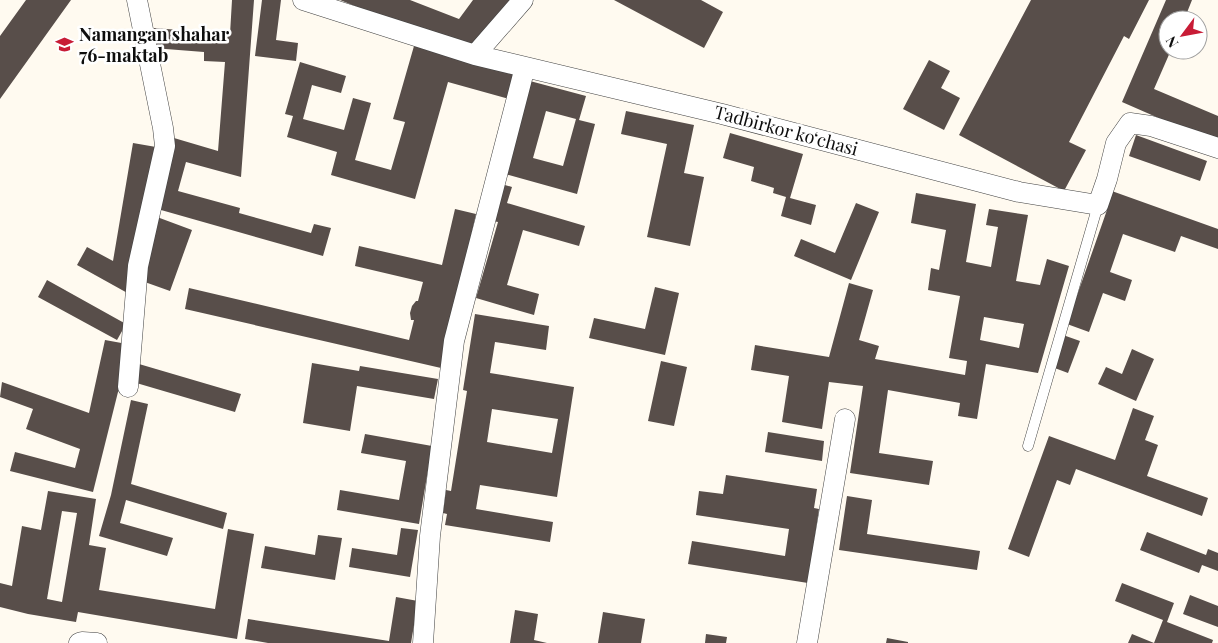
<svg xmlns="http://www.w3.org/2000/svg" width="1218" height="643" viewBox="0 0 1218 643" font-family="'Playfair Display',serif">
  <rect width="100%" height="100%" fill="#fffaf0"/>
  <path fill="#584e4a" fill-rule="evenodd" d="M26,0h45l-71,99v-63z
    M232,0h22l-13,177 -55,-15 -8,29 62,17 -1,5 72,20 3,-9 17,4 -8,28 -169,-48 20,-70 44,13 7,-89 -21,-1v-9l-51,-4 1,-20 76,6z
    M262,0h19l-5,40 22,3 -2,18 -41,-5z
    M340,0h70l49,19 14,-19h38l-40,53z
    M614,0h87l22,12 -19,36z
    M1031,0h118l-20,39 -5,-3 -55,106 17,8 -22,41 -105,-56z
    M1166,0h26l-8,20h-16v30h3l-17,39 64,27v28l-96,-42z
    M414,46l105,30 -6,24 -65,-18 -33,117 -84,-24 6,-23 -50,-15 6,-21 -8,-2 15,-52 46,14 -5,17 -29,-8 -9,34 41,11 9,-32 18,5 -16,57 36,10 14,-48 -12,-3z
    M929,60l21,11 -9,17 19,10 -16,32 -41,-21z
    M530,81l56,15 -7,24 16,4 -18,70 -72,-20zM546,111l30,8 -13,47 -30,-8z
    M626,111l68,14 -10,48 20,4 -14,69 -43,-9 20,-93 -46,-10z
    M730,133l73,21 -13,44 26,7 -5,20 -30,-9 5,-19 -13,-4 1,-5 -23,-7 3,-14 -31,-9z
    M1136,135l71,26 -7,20 -71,-25z
    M133,143l23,4 -25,148 -54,-30 10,-18 26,14z
    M498,183l14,4 -5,16 78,23 -6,20 -56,-16 -16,55 32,9 -5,21 -58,-17 22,-76 -11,-2z
    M1109,190l109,39v20l-37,-13 -6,16 -52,-18 -13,38 22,8 -7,21 -22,-8 -14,39 -22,-8 40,-114 -4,-2z
    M916,193l60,11 -10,58 25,5 7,-40 -12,-2 3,-16 39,6 -12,66 24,4 7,-26 22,7 -31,107 -52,-9 -9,55 -19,-3 2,-13 -72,-13 -9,63 54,8 -4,24 -79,-12 13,-87 -34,-4 -7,47 -40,-7 7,-46 -38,-6 4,-25 74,12 20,-74 24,7 -14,50 20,6 -4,13 90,16 2,-14 -18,-3 11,-62 -32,-6 3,-22 8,2 7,-40 -35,-7zM984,317l40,7 -5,24 -39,-8z
    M856,203l23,9 -28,68 -57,-24 7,-17 34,14z
    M455,209l21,5 -35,154 -256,-59 4,-21 220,52 5,-20h-3l-1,-7 2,-7 4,-5h2l5,-19 -68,-16 4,-20 83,19z
    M157,217l35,13 -22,61 -28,-10z
    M47,280l79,44 -9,16 -79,-43z
    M655,287l24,6 -14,62 -76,-17 5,-20 51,11z
    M475,314l74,12 -3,24 -51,-8 -5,31 84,14 -17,110 -77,-12 -4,24 77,13 -3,20 -105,-17 2,-11 -4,-1 3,-23 5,1 16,-100 -4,-1zM492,409l66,10 -6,34 -65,-11z
    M1063,335l17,6 -12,32 -16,-6z
    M105,340l22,4 -7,40 -27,108 -83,-21 5,-19 60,16 5,-19 -54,-20 7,-20 -33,-12 2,-15 87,31z
    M1132,349l22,10 -18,42 -38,-17 8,-17 16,7z
    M661,361l26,6 -13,59 -26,-5z
    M312,363l47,8 1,-5 78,13 -4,20 -77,-13 -7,45 -47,-8z
    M139,364l102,30 -6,18 -102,-30z
    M131,400l17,4 -17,80 96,29 -4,16 -97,-29 -6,23 53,15 -6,18 -68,-20 12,-41z
    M1133,408l21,8 -9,24 13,5 -11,31 61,22 -6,18 -126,-47 -6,16 -13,-5 -28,77 -21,-8 41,-113 66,24z
    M768,432l56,9 -2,20 -57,-9z
    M365,434l67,12 -13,78 -82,-14 3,-20 59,10 7,-39 -45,-8z
    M726,475l91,14 -3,19 5,1 -11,74 -120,-19 4,-23 93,15 4,-27 -93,-14 3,-24 24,3z
    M48,491l48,8 -7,46 17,3 -7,42 116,19 13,-80 26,5 -17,105 -159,-27 -2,10 -48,-8 -28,-7v-24l12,3 10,-60 19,4zM62,511l15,2 -15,89 -15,-3z
    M847,496l25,4 -5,34 113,17 -3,19 -138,-20z
    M401,528l17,2 -8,47 -61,-10 3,-19 45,7z
    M1147,532l59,23 2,-6 10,4v18l-16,-6 -3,8 -59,-23z
    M318,535l24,3 -7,42 -74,-12 4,-22 50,9z
    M1122,583l52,20 -7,19 46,18 -1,3h-58l9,-23 -48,-19z
    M1190,595l28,11v21l-35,-13z
    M396,597l22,4 -7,42h-143l-23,-4 3,-20 141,22z
    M515,610l23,4 -4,26 13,3h-37z
    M603,612l42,7 -4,24h-43z
    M706,634l21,3 -1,6h-21z
    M1132,634l22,9h-26z
    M887,638l21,4v1h-22z"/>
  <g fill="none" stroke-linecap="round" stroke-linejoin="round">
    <defs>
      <path id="lane" d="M1028,446l70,-241"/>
      <path id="street" d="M303,0l172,55 247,59 297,78 79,13 9,-26 9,-36 14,-20 21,3 67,22
        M475,55l48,-55
        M128,387l10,-121 27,-120 -2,-18 -26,-128
        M79,643l3,-1 15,1
        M423,643l7,-107 24,-195 71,-274
        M807,643l38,-224"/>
    </defs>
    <use href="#lane" stroke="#414141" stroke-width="11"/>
    <use href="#street" stroke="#414141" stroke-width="21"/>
    <use href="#lane" stroke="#fff" stroke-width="10"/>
    <use href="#street" stroke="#fff" stroke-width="20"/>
  </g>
  <defs>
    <symbol id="school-bare" viewBox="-9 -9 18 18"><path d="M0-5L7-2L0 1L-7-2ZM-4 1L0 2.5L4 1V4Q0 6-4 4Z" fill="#c81c36" stroke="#fff" stroke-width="2.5" paint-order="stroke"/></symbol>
  </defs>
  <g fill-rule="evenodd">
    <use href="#school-bare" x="52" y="32" width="25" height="25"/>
  </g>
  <g text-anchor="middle" stroke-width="5" stroke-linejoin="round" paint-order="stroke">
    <g font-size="18" font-weight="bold" fill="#0e0e0e" stroke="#fff" text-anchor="start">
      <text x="79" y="41">Namangan shahar<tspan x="79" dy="21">76-maktab</tspan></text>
    </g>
    <g font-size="18" fill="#0e0e0e" stroke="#fff">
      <text transform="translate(786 131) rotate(15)" y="6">Tadbirkor koʻchasi</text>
    </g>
  </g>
  <g transform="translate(1183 35) rotate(238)"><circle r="24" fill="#ffffff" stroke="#9f9f9f"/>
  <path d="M0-4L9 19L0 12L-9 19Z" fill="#c81c36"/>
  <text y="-8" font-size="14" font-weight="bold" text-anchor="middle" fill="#0e0e0e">N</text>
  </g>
</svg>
